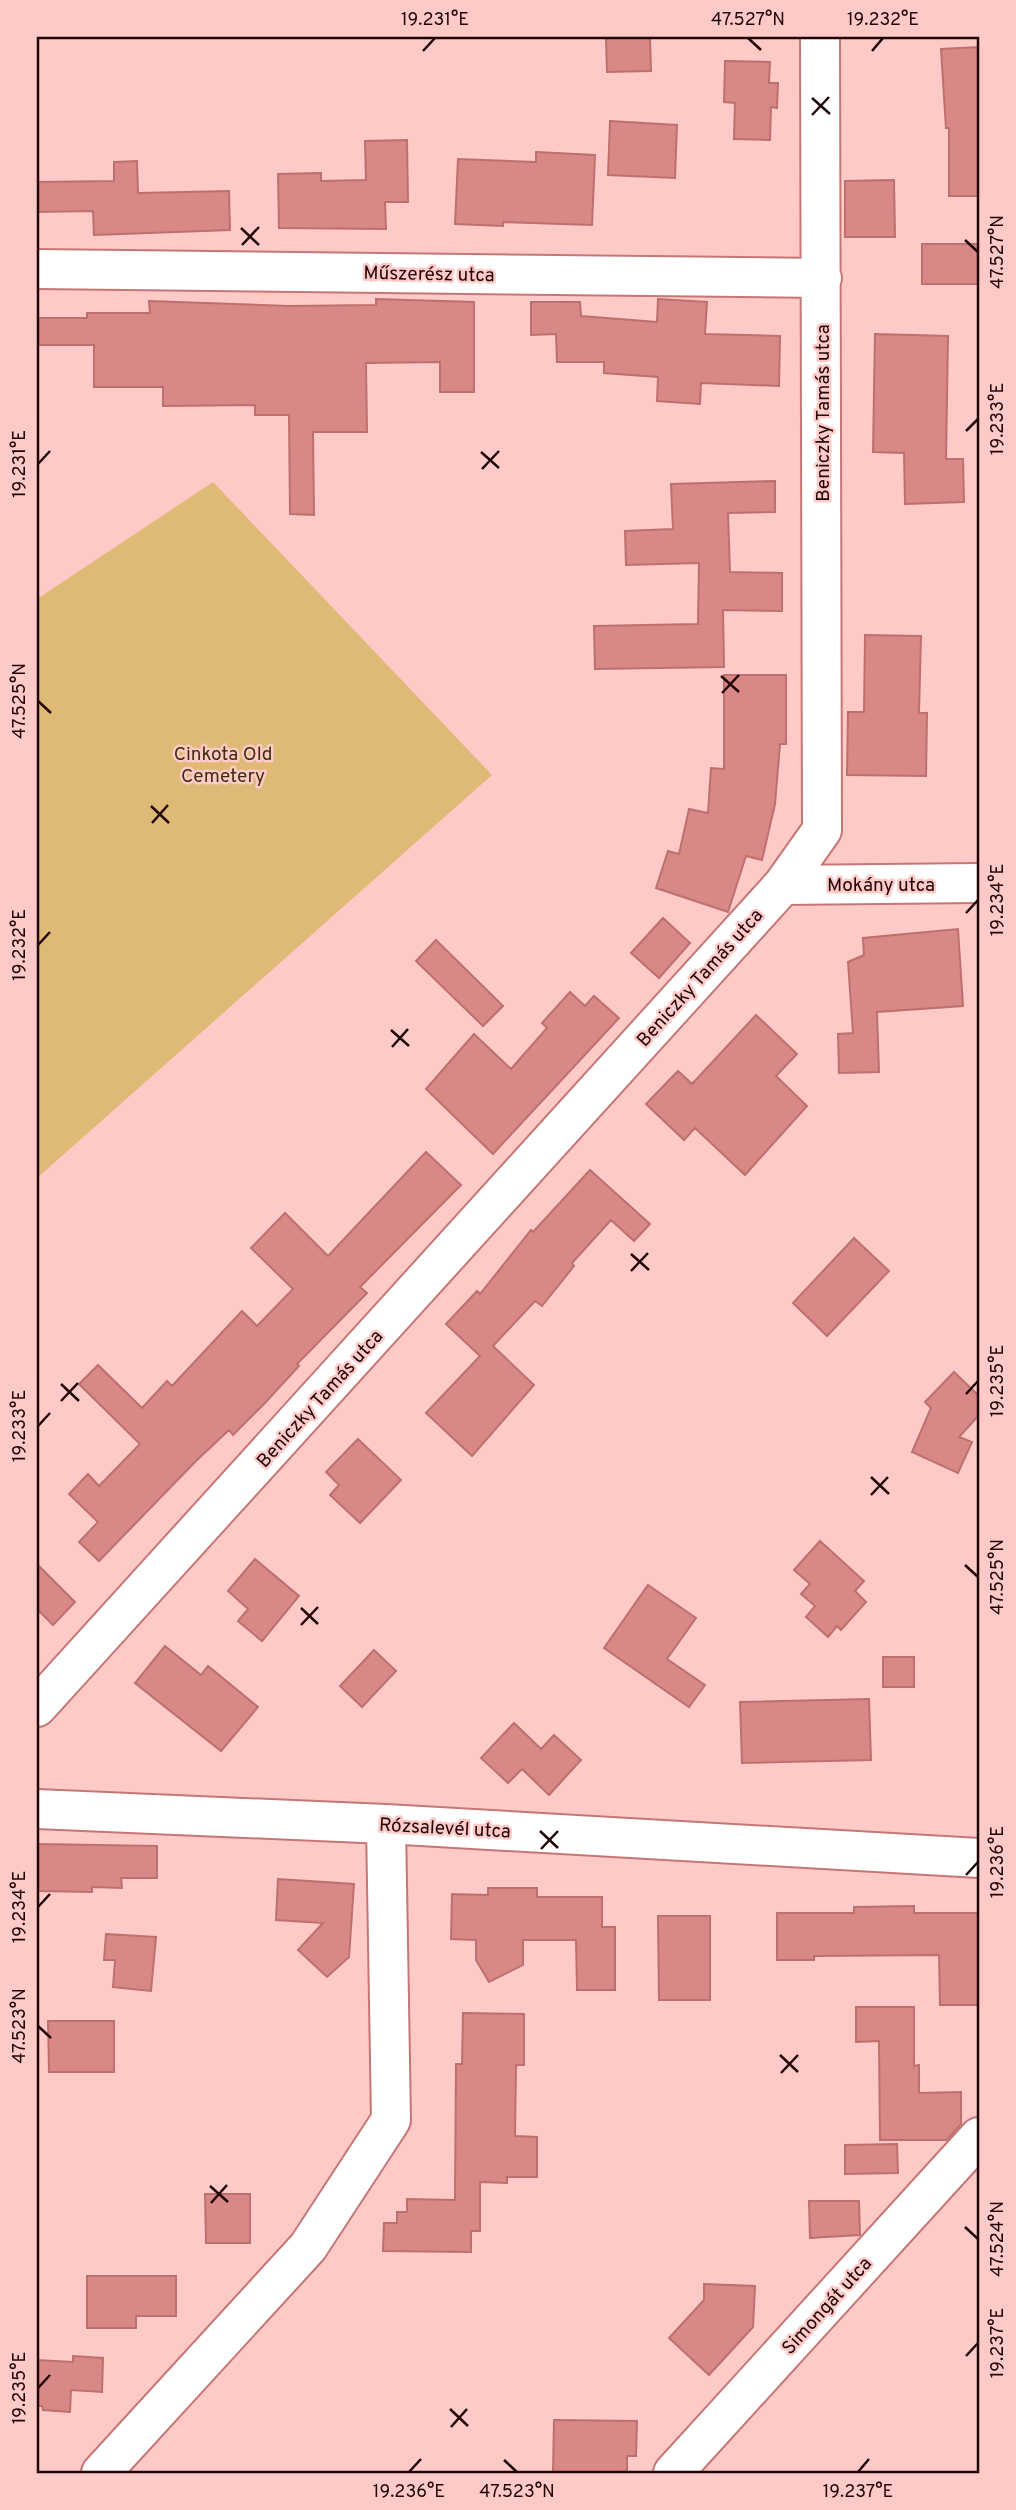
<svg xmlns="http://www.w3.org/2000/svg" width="1016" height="2510" viewBox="0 0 1016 2510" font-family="Overpass,sans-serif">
  <rect width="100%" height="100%" fill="#fecac8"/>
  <path fill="#dfb976" d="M213,482l279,293 -455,403v-579z"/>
  <path fill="#d88987" stroke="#bd706e" stroke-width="2" d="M606,37h44l1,34 -44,1z
    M979,47v149h-30v-68h-3l-5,-79z
    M725,61l45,1 -1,21h9l-1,25 -6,-1 -1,33 -36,-1 1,-36 -11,-1z
    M610,121l67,4 -2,53 -67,-3z
    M407,140l1,62h-23l1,27 -107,-1 -1,-54 43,-1v8l45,-1 -1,-39z
    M536,152l59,3 -3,70 -89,-3v4l-48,-2 3,-65 78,3z
    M137,161l1,32 91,-2 1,39 -136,5 -1,-24 -56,1v-30l77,-1v-19z
    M894,180l1,57h-50v-56z
    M922,244h57v40h-57z
    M376,299l98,3v90h-34v-30l-74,1 1,69h-54l1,83 -24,-1 -1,-99h-34v-10l-92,1v-19h-69v-42h-57v-27h50v-5h63l-1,-12 140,5 87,-1z
    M658,299l49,3 -2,32 75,2 -1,50 -78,-3 -1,21 -43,-3 1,-24 -54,-4v-11h-47l-1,-28 -25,1v-33h49l1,14 76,6z
    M875,334l73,2 -2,123h17l1,43 -59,2 -1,-51 -31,-1z
    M775,481v31l-47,1 2,59 52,1v38l-59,-1 1,57 -129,2 -1,-43 104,-2 1,-61 -73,2 -1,-34 48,-2 -2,-45z
    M865,635l56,1 -2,77h8l-1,63 -79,-1 1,-63h16z
    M724,675h62v69h-6l-5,60 -13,56 -16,-4 -18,56 -72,-24 12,-37 11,3 10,-45 19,4 3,-45 13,1z
    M663,918l27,25 -31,35 -28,-25z
    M958,929l5,77 -86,6 2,60 -40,1 -1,-39 15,-1 -5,-71 16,-7 -1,-17z
    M436,940l67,66 -20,20 -67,-65z
    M570,992l15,14 9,-10 25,22 -126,136 -67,-65 48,-55 37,35 36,-41 -5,-5z
    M756,1015l41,39 -21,22 31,30 -62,69 -50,-47 -11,12 -38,-36 32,-33 14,13z
    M426,1152l35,33 -101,102 7,6 -70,71 2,2 -35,38 -31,31 -4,-5 -33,31 -97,100 -20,-19 19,-20 -29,-28 19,-20 11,12 41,-42 -61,-60 19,-19 44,43 25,-27 5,5 70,-75 15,15 36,-37 -42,-41 34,-35 43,43z
    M590,1170l60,54 -16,17 -23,-21 -39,43 2,3 -32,40 -7,-5 -42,45 41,39 -62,71 -46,-43 54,-57 -34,-32 31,-33 3,3 51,-64 2,2z
    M854,1238l35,33 -62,65 -34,-33z
    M954,1372l25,24v19l-20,22 13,5 -14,31 -46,-21 19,-44 -6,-6z
    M358,1439l43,41 -41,43 -30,-28 9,-10 -13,-13z
    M820,1541l44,40 -9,10 11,11 -25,28 -4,-4 -9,11 -22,-20 9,-11 -14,-12 9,-10 -16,-14z
    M255,1559l44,37 -37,45 -24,-20 10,-12 -20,-18z
    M37,1564l38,38 -22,23 -16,-16z
    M648,1585l48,33 -29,41 38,26 -16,22 -85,-59z
    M165,1646l36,29 7,-9 50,41 -37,44 -86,-68z
    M374,1650l22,21 -34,36 -22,-21z
    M883,1657h31v30h-31z
    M869,1699l2,61 -129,3 -2,-61z
    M514,1723l27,26 13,-14 27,25 -32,35 -27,-26 -14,14 -27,-25z
    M37,1844l120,2v32h-36l1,10 -30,-1v5l-55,-1z
    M278,1879l76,5 -5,73 -22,20 -29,-27 25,-27 -47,-3z
    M488,1888h49v9h65v30h13v63h-38l-1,-50h-53v25l-34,17 -13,-22v-20l-25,-1 1,-45 36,1z
    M914,1906v7h65v92h-39l-1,-50 -125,1v4h-37v-47h77v-6z
    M658,1916h52v84h-51z
    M106,1934l50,3 -5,54 -38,-4 2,-27h-11z
    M856,2007h58v59l5,-1v28l42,-1v32l-14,16h-67l-1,-99 -23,1z
    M463,2013l61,1v51h-8l-1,71 22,1v40h-30v6l-27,-1v49h-9v21l-88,-1 1,-28h13v-11h10v-13l48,1 1,-136h6z
    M48,2021h66v51h-65z
    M897,2144l1,29 -53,1v-29z
    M205,2194h45v49h-44z
    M809,2201h50l1,34 -50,3z
    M87,2276h89v40h-40v12h-49z
    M704,2284l51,2 -2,41 -44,48 -40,-37 35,-38z
    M73,2356l30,2 -1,34 -31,-2 -1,22 -27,-2 -1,-4h-5v-46l36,2z
    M554,2420l83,1 -1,35h-9v17h-74z"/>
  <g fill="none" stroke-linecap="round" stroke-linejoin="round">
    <defs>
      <path id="minor" d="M37,269l785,9
        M783,885l196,-2
        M37,1707l746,-822 39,-55 -2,-793
        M37,1809l349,15 593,34
        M101,2473l207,-226 83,-127 -5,-296
        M673,2473l306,-336"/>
    </defs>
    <use href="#minor" stroke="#c57775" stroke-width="42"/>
    <use href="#minor" stroke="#fff" stroke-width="38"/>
  </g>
  <path fill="none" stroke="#210506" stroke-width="2.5" d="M748,38l13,12M423,51l12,-13M872,51l11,-13M812,98l18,16M812,115l17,-18M241,228l18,17M965,240l13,12M242,245l17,-18M966,431l12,-12M481,452l18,16M38,464l12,-13M482,469l17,-18M721,676l18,16M722,693l17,-18M38,701l13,12M151,806l18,17M152,823l16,-18M966,913l12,-13M38,945l12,-13M391,1030l18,16M392,1047l16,-18M631,1254l18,16M631,1271l17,-18M61,1384l18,17M966,1394l12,-13M61,1401l17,-18M38,1426l12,-13M871,1477l18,17M871,1495l17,-18M965,1565l13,12M301,1608l17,16M301,1625l17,-18M540,1831l18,17M541,1849l17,-18M966,1875l12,-13M38,1907l12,-13M38,2026l13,12M780,2055l18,17M781,2073l17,-18M210,2186l18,16M211,2203l16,-18M965,2227l13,12M966,2356l12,-13M38,2388l12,-13M450,2409l18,17M451,2427l16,-18M504,2460l13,12M409,2472l12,-13M858,2472l11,-13"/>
  <g text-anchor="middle" stroke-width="5" stroke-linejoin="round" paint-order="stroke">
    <g font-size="19" fill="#210506" stroke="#fecac8">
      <text transform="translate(429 273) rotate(1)" y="7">Műszerész utca</text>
      <text transform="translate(822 413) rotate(-90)" y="7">Beniczky Tamás utca</text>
      <text x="881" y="891">Mokány utca</text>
      <text transform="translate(699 977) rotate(-48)" y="7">Beniczky Tamás utca</text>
      <text transform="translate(319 1398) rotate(-48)" y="7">Beniczky Tamás utca</text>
      <text transform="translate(445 1827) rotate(3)" y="7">Rózsalevél utca</text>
      <text transform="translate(826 2305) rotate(-48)" y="7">Simongát utca</text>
    </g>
    <g font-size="19" fill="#3e2d0a" stroke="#fecac8">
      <text x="223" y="760">Cinkota Old<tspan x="223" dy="22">Cemetery</tspan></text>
    </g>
  </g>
  <rect width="1016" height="2510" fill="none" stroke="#fecac8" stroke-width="77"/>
  <rect x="38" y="38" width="940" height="2434" fill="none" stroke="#210506" stroke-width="2.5"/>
  <g font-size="18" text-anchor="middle" fill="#210506">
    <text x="435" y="25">19.231°E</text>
    <text x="748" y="25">47.527°N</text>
    <text x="883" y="25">19.232°E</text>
    <text transform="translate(997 252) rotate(-90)" y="6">47.527°N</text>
    <text transform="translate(997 419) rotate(-90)" y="6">19.233°E</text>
    <text transform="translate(19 464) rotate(-90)" y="6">19.231°E</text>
    <text transform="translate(19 701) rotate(-90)" y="6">47.525°N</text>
    <text transform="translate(997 900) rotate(-90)" y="6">19.234°E</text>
    <text transform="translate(19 945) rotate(-90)" y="6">19.232°E</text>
    <text transform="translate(997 1381) rotate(-90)" y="6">19.235°E</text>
    <text transform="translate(19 1426) rotate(-90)" y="6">19.233°E</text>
    <text transform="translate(997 1577) rotate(-90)" y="6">47.525°N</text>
    <text transform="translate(997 1862) rotate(-90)" y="6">19.236°E</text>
    <text transform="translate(19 1907) rotate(-90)" y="6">19.234°E</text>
    <text transform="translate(19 2026) rotate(-90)" y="6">47.523°N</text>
    <text transform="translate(997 2239) rotate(-90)" y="6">47.524°N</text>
    <text transform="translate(997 2343) rotate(-90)" y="6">19.237°E</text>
    <text transform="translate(19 2388) rotate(-90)" y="6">19.235°E</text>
    <text x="409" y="2497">19.236°E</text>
    <text x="517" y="2497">47.523°N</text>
    <text x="858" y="2497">19.237°E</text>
  </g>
</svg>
